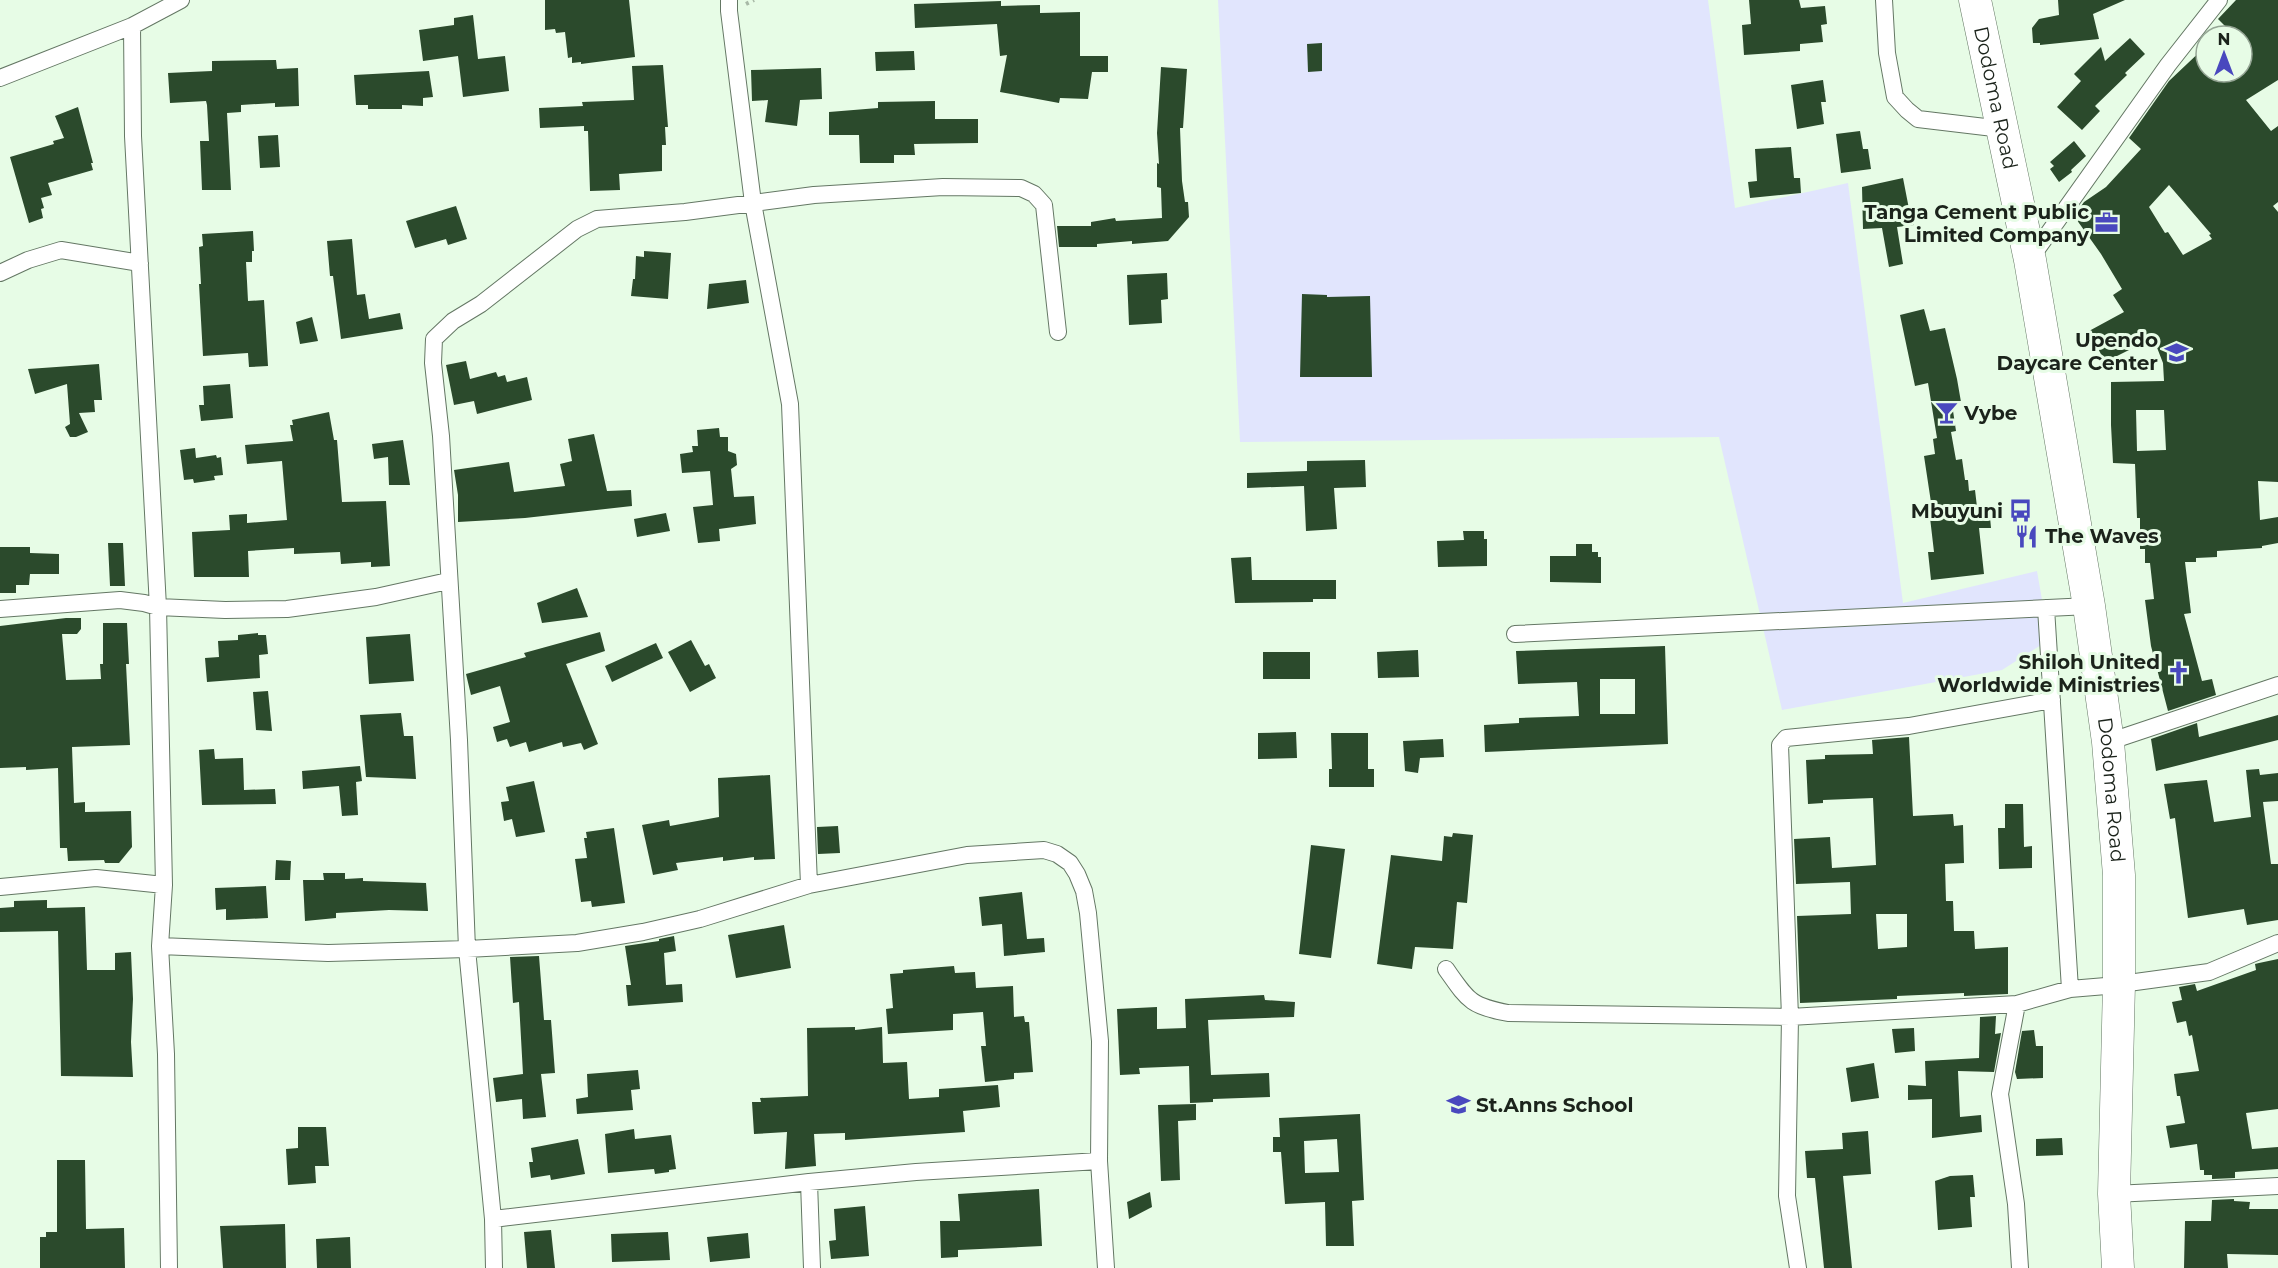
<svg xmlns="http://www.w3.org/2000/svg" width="2278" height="1268" viewBox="0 0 2278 1268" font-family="Montserrat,sans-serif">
  <rect width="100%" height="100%" fill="#e7fce6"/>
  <path fill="#e1e5fd" d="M1218,0h490l27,208 113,-25 55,420 134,-32 12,69 -47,30 -220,40 -63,-273 -479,5z"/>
  <path fill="#2b4a2c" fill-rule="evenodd" d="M545,0h84l6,57 -54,7v-2l-9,1v-6l-4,1 -3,-26 -9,1 -1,-4 -10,1z
    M1749,0h50l2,8 24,-2 2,18 -6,1 2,17 -23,2v7l-56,4 -2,-30 9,-1z
    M2058,0h67l-32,14 6,25 -59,6v-2h-7l-1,-15 7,-9 20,-4z
    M2236,0h42v80l-32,20 25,31 7,-5v76l-5,4 5,6v270l-20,-1 2,39 18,-3v26l-16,3v2l-45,3v6l-21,1v4h-11l6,51 -7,1 18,67 10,-2 4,16 -48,16 -17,-65 -6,-46 9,-1 -4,-36h-5v-14h-5v-31h-3l-2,-54 -22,-1 -2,-38v-43l53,-1 -1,-18 -7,-18 -6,3 -3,-7 -42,21 -16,-31 35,-19 -11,-17 9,-6 -21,-35 -27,-38 10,-14 22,-15 35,-38 -12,-11 40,-57 37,-35v26h36v-36h-7l-17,-17zM2169,185l42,49 -2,1 3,4 -29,16 -15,-23 -3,1 -16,-26zM2136,410h28l2,40 -29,1z
    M1001,1v5l39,-1v8l40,-1v44h28v16h-16l-4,27 -28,-1 -1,5 -59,-11 7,-37 -7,1 -3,-32 -82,4 -1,-24z
    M473,15l5,44 27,-3 4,35 -46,6 -5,-41 -35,5 -4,-31 35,-5v-7z
    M2130,38l15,16 -20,19 2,2 -32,31 5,5 -18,19 -25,-23 24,-26 -7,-7 27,-27 4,14z
    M1322,43v28l-14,1 -1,-28z
    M914,51l1,19 -39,1 -1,-19z
    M276,60l1,9 21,-1 1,38 -24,1v-4l-34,2v7l-14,1 4,77h-29l-2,-49h9l-2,-36 -1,-4 -36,2 -2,-30 44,-2v-10z
    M663,65l5,62h-3l1,18h-4v26l-43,3 1,16 -30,1 -2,-60h-4v-5l-44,2 -1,-20 44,-2 -1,-4 52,-2 -2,-34z
    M1161,67l26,2 -4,59h-3l2,53 3,21h3l1,15 -21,24 -36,3v-3l-35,3v3h-38l-2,-21h34v-4l24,-4 1,3 46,-3 -1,-30 -4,-1v-24l2,1 -2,-31z
    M821,68l1,31 -22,1 -3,26 -32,-4 3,-22 -16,1 -1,-31z
    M429,71l4,26 -10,1v8l-21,-1v4h-34v-4h-12l-2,-30z
    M1823,80l3,22h-5l3,22 -27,5 -6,-44z
    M935,101v18h43v24l-64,1 1,11h-21v8h-34l-1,-28h-30v-23l49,-4v-6z
    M78,107l15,56h-2l2,7 -45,13 4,12 -11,3 3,10 -3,1 2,9 -14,5 -19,-66 44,-13 -1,-3 11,-3 -9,-22z
    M1860,131l3,18h5l3,20 -30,4 -5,-39z
    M278,135l2,32 -20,1 -2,-32z
    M2074,141l12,15 -15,14 1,2 -13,10 -9,-13 4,-3 -4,-4z
    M1791,147l3,31h6l1,15 -51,5 -2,-16 9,-1 -2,-32z
    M1903,178l6,31h4l1,16 -17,2 6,37 -14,3 -7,-39 -19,1 -1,-42z
    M456,206l11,33 -19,6 -2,-6 -31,9 -9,-27z
    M253,231l1,20h-2v11h-6l2,39 16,-1 4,66 -19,1 -1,-14 -45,3 -4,-72h2l-2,-37 4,-1 -1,-12z
    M352,239l5,56 8,-1 4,25 31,-6 3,16 -62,10 -8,-63h-3l-3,-35z
    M644,251l27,2 -3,46 -37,-3 2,-17h2l1,-23 8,1z
    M1167,273l1,26 -7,1 1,23 -33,2 -2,-50z
    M746,280l3,23 -42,6 2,-25z
    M1302,294l25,1v2l43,-1 2,81h-72z
    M1924,309l6,22 15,-3 12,51 4,23 -9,2 4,27 -5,1 5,28 6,-1 3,21h3l1,11 6,-1 2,17 12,-1 2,22h-12l5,46 -53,6 -3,-28h6l-5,-43h3l-8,-53 11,-2 -2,-15 4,-1 -9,-55 -13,3 -15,-71z
    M312,317l6,24 -18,3 -4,-22z
    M466,361l4,18 26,-7 2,5 7,-2 2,7 20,-5 5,23 -55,14 -3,-13 -20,4 -8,-40z
    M99,364l3,36h-8l1,12 -16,1 9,19 -12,5h-6l-5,-10 5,-3 -3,-40 -32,10 -7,-25z
    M230,384l3,34 -32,3 -2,-16h5l-1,-19z
    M329,412l5,28h3l5,62 44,-1 4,65 -19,1v-5l-30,2 -1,-12 -46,2v-6l-46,3 1,26h-55l-2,-45 38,-2 -1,-15 18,-1v9l40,-3 -5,-59 -35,3 -2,-19 48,-4 -3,-16h3l-1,-5z
    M719,428l1,9h8v14l8,3 1,11 -6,4 3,28 20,-1 2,28 -37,5 1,12 -22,2 -5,-36 20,-2 -3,-34 -28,2 -2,-19 13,-2 -1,-6h6l-1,-16z
    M594,434l13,57 24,-1 1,16 -107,12 -67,4v-27l-4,-25 55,-8 5,30 51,-6 -5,-22 12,-3 -4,-22z
    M403,440l7,45h-21l-1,-28 -14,2 -2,-15z
    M195,448l1,10 20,-3 1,3 4,-1 2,18 -9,1 1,4 -21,3 -1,-4 -9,1 -4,-30z
    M1365,460l1,27 -32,1 3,41 -31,2 -2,-45 -57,2v-15l60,-2v-10z
    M666,513l4,18 -33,6 -3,-18z
    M1463,531h21v8h3v27l-49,1 -1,-26 27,-1z
    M108,543h15l2,43h-15z
    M1576,544h16v8h6v5h3v26l-51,-1v-26h26z
    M0,547h30v6l29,1v20h-29l-1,11h-13v8h-16z
    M1251,557l1,23h84v19h-23v3l-78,1 -4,-45z
    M577,588l11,29 -46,6 -5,-20z
    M66,618h15v11l-4,5h-15l4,46 35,-1 -1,-15h3v-41h24l2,41h-3l4,81 -58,2 2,56 11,-1v10l46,-1 1,36 -13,16h-14l-1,-3 -36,1 -1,-13h-7l-2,-80 -32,2v-3l-26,1v-142z
    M600,632l5,19 -39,13 32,80 -14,6 -3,-7 -18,4 -1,-5 -33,10 -3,-10 -16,5 -3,-8 -10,3 -4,-15 17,-5 -10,-36 -29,9 -5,-21 60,-17 -2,-4z
    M258,633v2h8l2,19 -9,1 1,23 -53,4 -2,-24 14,-1 -1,-16 20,-1v-5z
    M410,634l4,47 -45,3 -3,-47z
    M691,640l14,26 4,-2 7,14 -26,14 -22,-40z
    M656,643l7,15 -51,24 -7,-16z
    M1665,646l3,98 -183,8 -1,-27 35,-2v-5l60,-2 -2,-34 -59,2 -2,-33zM1600,679h35v35h-35z
    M1418,650l1,27 -41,1 -1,-26z
    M1263,652h47v27h-47z
    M268,691l4,40 -16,-1 -3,-38z
    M401,713l3,23h9l3,43 -50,-2 -6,-62z
    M2278,715v25l-122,31 -5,-32 46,-16 2,14z
    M1296,732l1,26 -39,1v-26z
    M1331,733h37v36h6v18h-45v-18h3z
    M1909,737l4,79 40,-2 1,12 9,-1 1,38 -19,1 1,37h7l1,30h20l1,18 33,-2v47l-44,2v-3l-67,3v3l-97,4 -3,-87 54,-2 -1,-32 -54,2 -2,-45 36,-2 2,31 44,-3 -3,-67 -50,2v3l-15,1 -2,-44 19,-1v-4l48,-1 -1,-14zM1876,914h31v33l-29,2z
    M1443,739l1,18 -24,1 -2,15 -13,-2 -2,-30z
    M214,749l1,10 28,-1 1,32 31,-1 1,15 -74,1 -3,-55z
    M360,766l2,15 -6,1 2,33 -16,1 -3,-30 -36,3 -1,-18z
    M2259,769l1,6 18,-2v28l-15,1 8,62h7v56l-31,5 -3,-16 -56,9 -13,-100 -5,1 -6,-35 43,-4 7,42 37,-5 -5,-47z
    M770,775l5,84 -21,1v-3l-31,4v-4l-47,6 2,7 -25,5 -11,-50 27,-5 1,6 49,-9 -1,-39z
    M534,781l11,51 -29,5 -4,-18 -8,2 -3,-19 8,-1 -3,-14z
    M2005,804h18l1,43 8,-1v22l-33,1 -1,-41h7z
    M838,826l2,27 -22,1 -1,-27z
    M614,828l11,75 -33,4 -1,-6 -10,1 -6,-43 12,-1 -3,-20h3l-1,-6z
    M1453,833l20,2 -6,68 -10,-1 -4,47 -38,-2 -3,22 -35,-5 14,-109 51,6 2,-25 8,1z
    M1311,845l34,4 -14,109 -32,-4z
    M276,860l15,1 -1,19h-15z
    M323,873h22v6l18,-1v3l63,2 2,28 -39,-1 -53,3v5l-31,3 -2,-41h21z
    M266,886l2,32 -42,2v-11l-10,1 -1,-22z
    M1022,892l5,47 17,-1 1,14 -41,4 -2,-32 -20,2 -3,-29z
    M47,900v8l38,-1 2,63h28v-17l16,-1 2,47 -2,43 2,35 -72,-1 -3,-145 -58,1v-24l14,-1v-6z
    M784,925l7,43 -55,10 -8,-43z
    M674,936l2,15 -12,2 2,32 16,-1 1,18 -55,4 -2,-21h5l-6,-39 34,-5v-2z
    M539,956l5,64h7l4,53 -14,1 5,43 -23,2 -1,-20 -26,3 -3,-24 30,-4 -4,-72 -6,1 -3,-46z
    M2278,959v150l-32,4 6,36 26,-2v22l-43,3v6l-23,1v-4h-8v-5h-4l-3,-26 -27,4 -4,-22 19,-3 -5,-27h-3l-3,-22 25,-3 -7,-36 -3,1 -3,-15 -9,2 -5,-21 10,-2 -3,-13 16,-3 2,7 59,-21 -1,-6 4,-1z
    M954,966l1,7 20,-1 1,16 37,-2 1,31 10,-1 1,6h4l4,50 -19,1v6l-29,3 -4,-36h5l-3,-34 -30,2v16l-65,4 -2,-25 7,-1 -3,-34 13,-1v-3z
    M1264,995l1,5 30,2 -1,15 -86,3 3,55 58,-2 1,24 -57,2v3l-23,1 -1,-37 -50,2 1,6 -20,1 -3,-66 40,-2v22l29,-1 -1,-29z
    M1996,1016l-1,18 6,-1 -7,39 -36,-1 2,46 21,-2 1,17 -50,6v-39l-24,1v-15l18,1 -1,-25 54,-3 1,-41z
    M855,1027v3l27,-3 1,36 24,-1 2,37 30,-2v-8l59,-4 2,22 -37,4 2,21 -120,8v-7l-31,1 2,32 -31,3 2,-37 -33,2 -2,-32h9l-1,-4 48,-2 -1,-68z
    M1914,1028l1,23 -20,2 -3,-24z
    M2034,1030l2,16h7v32l-26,1 -2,-7 7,-41z
    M1874,1063l5,35 -28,4 -5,-34z
    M638,1070l2,19 -9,1 2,20 -56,4 -1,-15 12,-2 -1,-23z
    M1196,1104v16l-18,1 2,59 -19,1 -3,-76z
    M1360,1114l4,86 -12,1 2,45h-28l-1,-44 -40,2 -4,-52h-8v-15h7l-1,-19zM1337,1139l2,33 -34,1 -1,-32z
    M298,1127h28l3,39h-14l1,17 -28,2 -2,-36 12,-1z
    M634,1129l1,10 36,-4 5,34 -7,1v2l-14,2 -1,-5 -46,4 -3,-39z
    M1868,1131l3,43 -28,2 9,92h-28l-9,-90h-8l-2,-27 38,-2 -1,-16z
    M2062,1138l1,17 -27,1v-17z
    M578,1139l7,35 -34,6 -1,-5 -19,3 -2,-16h4l-2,-14z
    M57,1160h28l1,69 38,-1 1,40h-85v-31h6v-5h11z
    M1973,1175l2,22h-5l2,30 -34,3 -3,-49 15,-5z
    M1039,1189l3,57 -84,4v7l-17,1 -1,-37h20l-2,-27z
    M1150,1192l2,15 -23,12 -2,-17z
    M2234,1199v2l16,1 -1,7h29v46l-51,-1 1,14h-44l1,-47h26l1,-21z
    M865,1206l4,50 -38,3 -2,-18 7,-1 -2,-31z
    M285,1224l1,44h-63l-3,-42z
    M551,1230l4,38h-28l-3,-36z
    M668,1232l2,28 -58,2 -1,-28z
    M748,1233l2,25 -40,4 -3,-25z
    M350,1237l1,31h-34l-1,-29z"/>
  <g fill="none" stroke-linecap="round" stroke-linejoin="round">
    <defs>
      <path id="street" d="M729,0v11l24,192 37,201 19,481
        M1884,0l3,53 8,44 12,13 11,9 84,10
        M132,26l1,110 25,471 6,278 -4,61 6,108 3,214
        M0,78l132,-52 49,-26
        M2030,259l138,-194 51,-65
        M0,273l28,-13 33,-10 79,13
        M2046,608l24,381
        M0,609l120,-9 24,3 14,4 67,3 62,-1 89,-12 72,-16
        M1515,634l574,-28
        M2108,742l170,-57
        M0,887l96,-9 68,7
        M160,946l168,7 139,-4 110,-6 66,-11 57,-13 109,-34 158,-30 77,-5 13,4 13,9 7,11 7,17 4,22 12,128 -1,120
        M1446,969c22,31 24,37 62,44l282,4 227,-13 53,-15 36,-3 103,-14 69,-29
        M2017,1004l-17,90 16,110 4,64
        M809,1182l3,86
        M2114,1194l164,-8
        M493,1219l316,-37 107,-10 183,-11 7,107
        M494,1268l-1,-49 -26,-270 -8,-209 -18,-304 -8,-73 1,-24 19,-18 28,-17 96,-75 20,-10 88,-7 129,-17 129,-8 78,1 13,6 10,11 14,127
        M1798,1268l-11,-72 3,-179 -10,-272 6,-7 123,-12 143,-26"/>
      <g id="highway">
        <path id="s1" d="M1975,0l55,260 59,346 19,136 11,133v109l-5,210 4,74"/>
      </g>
    </defs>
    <use href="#street" stroke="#647764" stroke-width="18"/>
    <use href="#highway" stroke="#647764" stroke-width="33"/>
    <path stroke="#a8b9a7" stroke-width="4" stroke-dasharray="3 4.5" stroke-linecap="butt" d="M746,4l8,-4"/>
    <use href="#street" stroke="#fff" stroke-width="16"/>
    <use href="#highway" stroke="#fff" stroke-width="32"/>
  </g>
  <defs>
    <symbol id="office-bare" viewBox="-9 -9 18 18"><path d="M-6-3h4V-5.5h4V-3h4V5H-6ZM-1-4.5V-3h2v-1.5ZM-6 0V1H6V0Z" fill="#4948be" stroke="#e7fce6" stroke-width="2.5" paint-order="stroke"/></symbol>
    <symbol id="school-bare" viewBox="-9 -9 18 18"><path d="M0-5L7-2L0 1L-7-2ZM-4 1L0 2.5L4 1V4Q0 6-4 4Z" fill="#4948be" stroke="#e7fce6" stroke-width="2.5" paint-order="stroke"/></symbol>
    <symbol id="bar-bare" viewBox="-9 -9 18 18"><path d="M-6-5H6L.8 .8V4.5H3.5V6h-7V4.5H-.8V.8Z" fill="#4948be" stroke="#e7fce6" stroke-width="2.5" paint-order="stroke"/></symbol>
    <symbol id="bus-bare" viewBox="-9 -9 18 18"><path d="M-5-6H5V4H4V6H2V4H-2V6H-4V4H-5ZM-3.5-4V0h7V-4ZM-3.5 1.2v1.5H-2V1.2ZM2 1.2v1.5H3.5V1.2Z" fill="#4948be" stroke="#e7fce6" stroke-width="2.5" paint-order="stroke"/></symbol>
    <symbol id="restaurant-bare" viewBox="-9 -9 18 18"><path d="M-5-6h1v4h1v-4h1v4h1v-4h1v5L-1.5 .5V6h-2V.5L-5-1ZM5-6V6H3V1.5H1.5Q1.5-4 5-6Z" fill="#4948be" stroke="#e7fce6" stroke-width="2.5" paint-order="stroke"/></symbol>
    <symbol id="church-bare" viewBox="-9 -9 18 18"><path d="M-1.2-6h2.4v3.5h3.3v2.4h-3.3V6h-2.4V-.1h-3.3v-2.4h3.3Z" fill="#4948be" stroke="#e7fce6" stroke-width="2.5" paint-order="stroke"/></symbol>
  </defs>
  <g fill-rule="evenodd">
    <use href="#office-bare" x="2090" y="206" width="33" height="33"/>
    <use href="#school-bare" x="2160" y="336" width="33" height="33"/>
    <use href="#bar-bare" x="1930" y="396" width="33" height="33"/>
    <use href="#bus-bare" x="2004" y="494" width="33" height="33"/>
    <use href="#restaurant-bare" x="2010" y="520" width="33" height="33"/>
    <use href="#church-bare" x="2162" y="656" width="33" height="33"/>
    <use href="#school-bare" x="1442" y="1088" width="33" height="33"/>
  </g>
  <g text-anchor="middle" stroke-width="6" stroke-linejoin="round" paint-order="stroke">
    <g font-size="20" fill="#1b231b" stroke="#e7fce6">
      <text dy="7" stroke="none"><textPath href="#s1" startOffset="100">Dodoma Road</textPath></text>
      <text dy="7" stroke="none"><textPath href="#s1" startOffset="802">Dodoma Road</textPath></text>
    </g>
    <g font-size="20" font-weight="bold" fill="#1b231b" stroke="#e7fce6" text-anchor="end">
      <text x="2089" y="219">Tanga Cement Public<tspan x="2089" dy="23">Limited Company</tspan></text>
      <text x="2158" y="347">Upendo<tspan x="2158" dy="23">Daycare Center</tspan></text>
      <text x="1964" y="420" text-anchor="start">Vybe</text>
      <text x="2003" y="518">Mbuyuni</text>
      <text x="2045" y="543" text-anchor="start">The Waves</text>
      <text x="2160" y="669">Shiloh United<tspan x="2160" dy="23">Worldwide Ministries</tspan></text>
      <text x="1476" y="1112" text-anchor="start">St.Anns School</text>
    </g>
  </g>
  <g transform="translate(2224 54)"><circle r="28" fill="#e7fce6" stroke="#95a595" stroke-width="1.5"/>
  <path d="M0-4.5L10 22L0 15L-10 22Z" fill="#4948be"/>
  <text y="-9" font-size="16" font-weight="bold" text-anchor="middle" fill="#1b231b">N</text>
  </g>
</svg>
